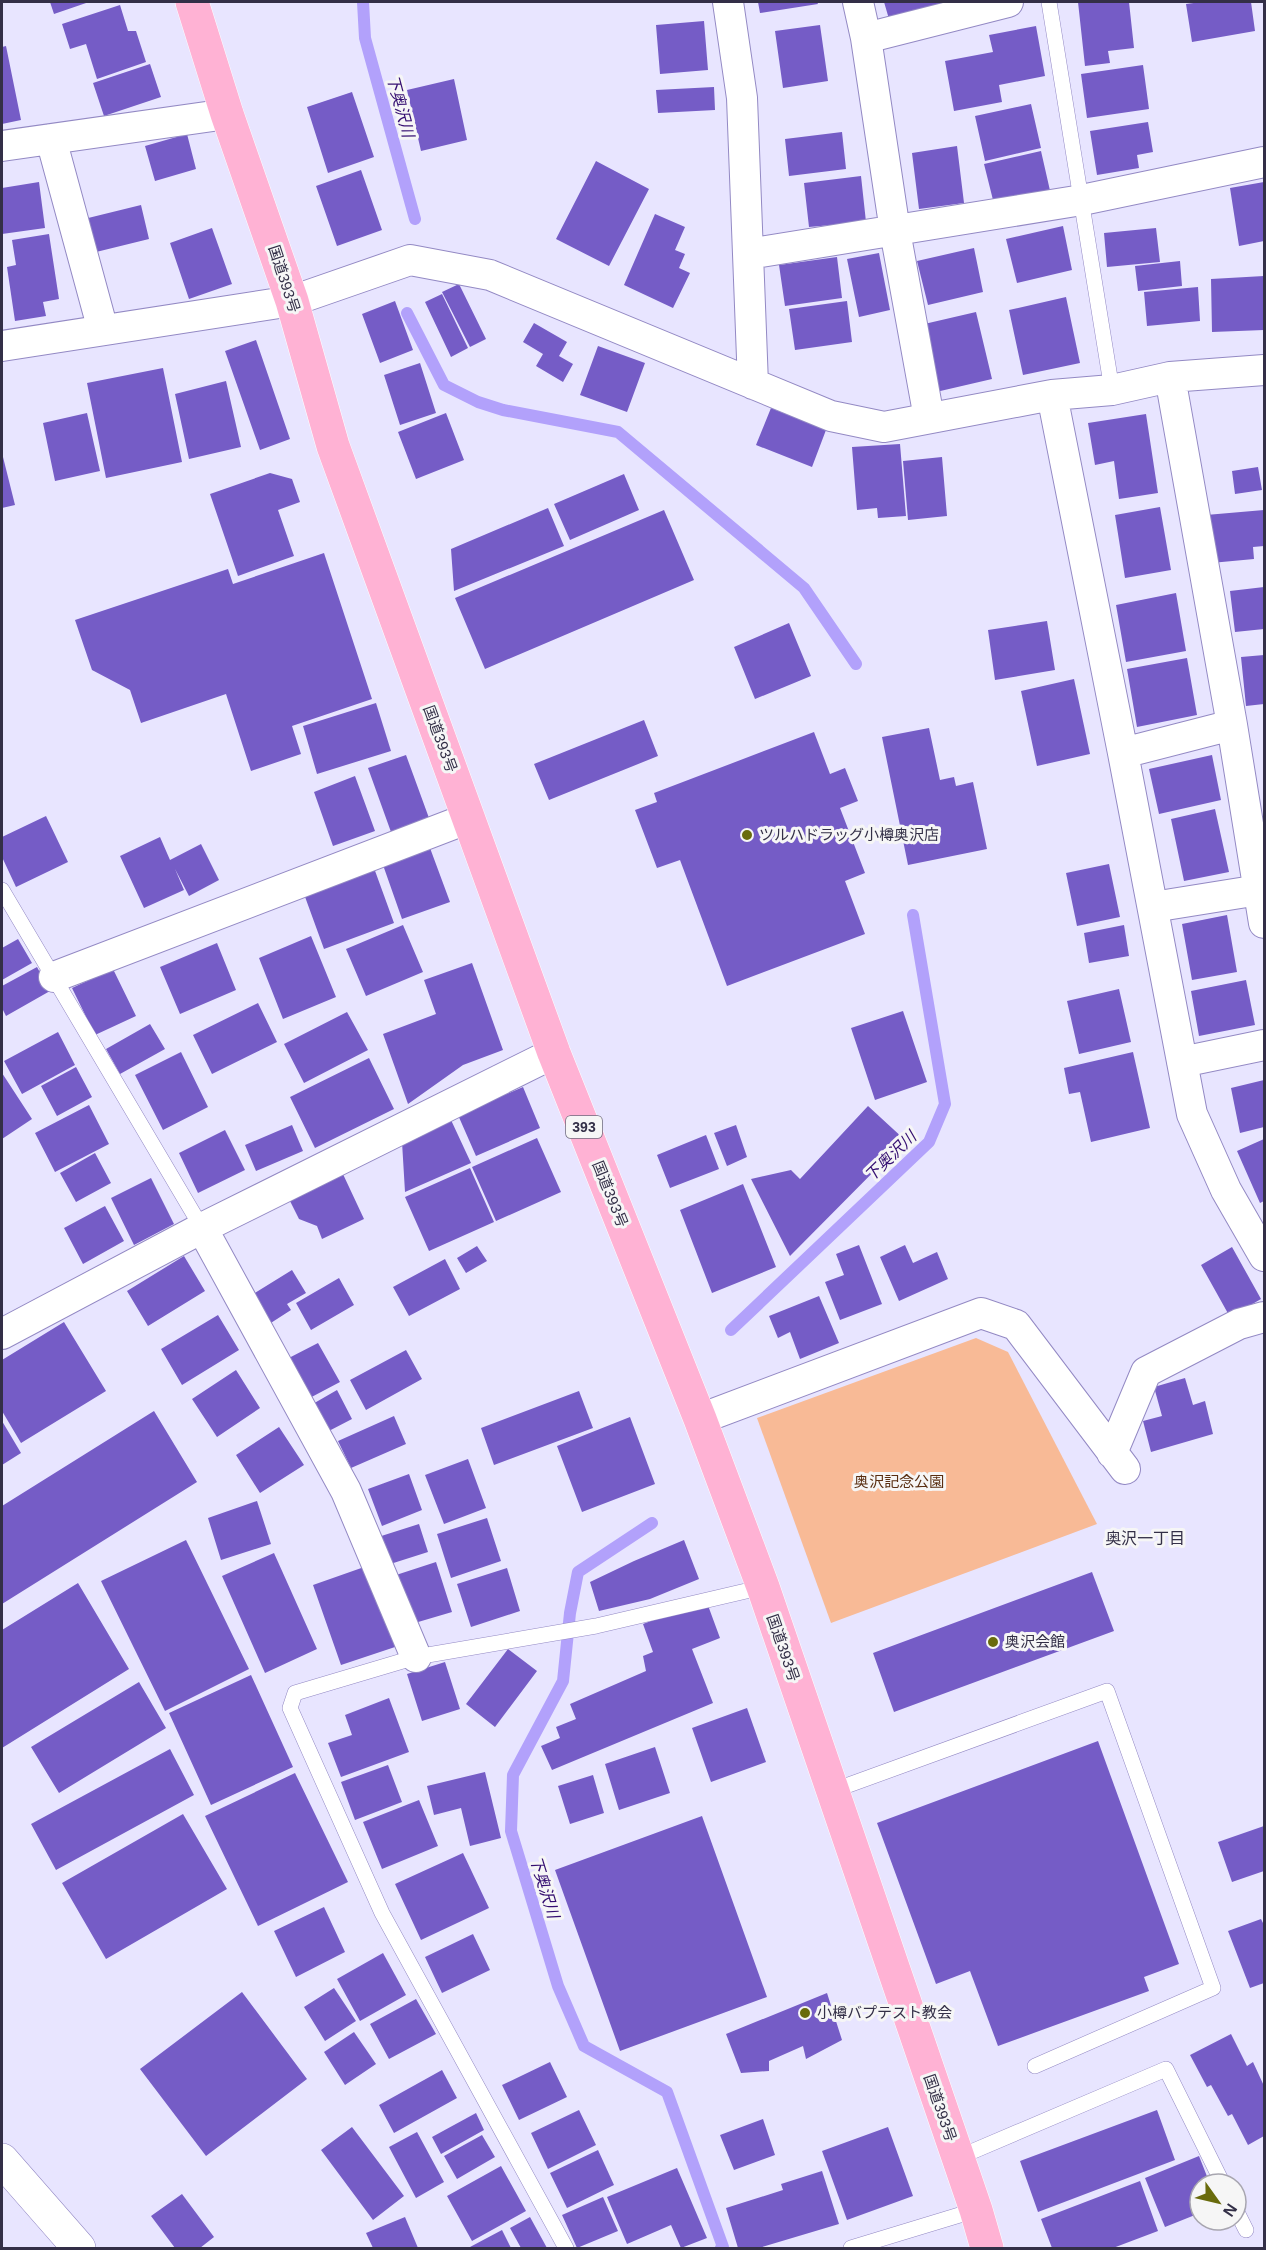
<svg xmlns="http://www.w3.org/2000/svg" width="1266" height="2250" viewBox="0 0 1266 2250" font-family="Arial,'Noto Sans JP',sans-serif">
  <rect width="100%" height="100%" fill="#e8e5ff"/>
  <path fill="#f8ba96" d="M976,1338l32,14 89,172 -266,99 -74,-205z"/>
  <g fill="none" stroke-linecap="round" stroke-linejoin="round">
    <path stroke="#b2a1fb" stroke-width="12" d="M363,2l2,36 50,181
      M407,313l37,72 34,17 25,8 115,22 186,156 52,76
      M731,1330l198,-188 16,-38 -32,-189
      M652,1523l-74,49 -8,41 -7,68 -50,94 -2,56 47,155 26,60 83,46 56,155 -2,1"/>
  </g>
  <path fill="#755cc6" d="M50,2h39l-35,12z
    M758,2h59l1,2 -58,9z
    M884,2h60l1,2 -56,15z
    M1078,2h51l5,46 -26,3 2,12 -25,3z
    M1201,2h50l4,29 -63,11 -6,-38z
    M120,5l8,26h8l10,31 -49,17 -11,-35 -16,5 -8,-25z
    M704,21l4,49 -48,4 -4,-49z
    M820,25l8,56 -45,7 -8,-57z
    M1036,26l9,50 -46,9 3,17 -48,9 -9,-50 48,-9 -4,-17z
    M6,46l15,74 -19,4v-77z
    M150,64l11,33 -57,19 -11,-33z
    M1143,65l6,44 -62,9 -6,-44z
    M454,79l13,61 -46,11 -14,-61z
    M714,87l1,23 -57,3 -2,-23z
    M352,92l22,65 -46,16 -21,-66z
    M1031,104l10,44 -56,13 -10,-45z
    M1148,122l5,30 -16,3 2,13 -42,7 -7,-44z
    M842,132l4,37 -57,7 -4,-37z
    M187,134l9,35 -41,12 -10,-35z
    M957,146l7,57 -45,6 -7,-56z
    M1041,151l10,44 -56,13 -11,-44z
    M596,161l53,28 -40,77 -53,-27z
    M361,170l21,60 -45,16 -21,-60z
    M861,176l5,46 -57,5 -5,-44z
    M39,182l6,46 -43,6v-46z
    M1264,182v59l-25,5 -9,-58z
    M141,205l8,34 -61,15 -8,-34z
    M655,214l30,13 -10,23 10,4 -6,14 11,5 -17,35 -49,-23z
    M1063,226l9,44 -55,13 -11,-44z
    M212,228l20,56 -43,15 -19,-56z
    M1156,228l4,34 -53,5 -3,-34z
    M49,234l10,65 -16,3 3,14 -31,5 -8,-54 9,-2 -4,-25z
    M974,248l9,44 -55,13 -11,-44z
    M879,253l11,57 -31,7 -12,-58z
    M837,257l5,41 -57,8 -6,-41z
    M1180,261l2,25 -44,5 -3,-25z
    M1264,276v54l-52,2 -1,-53z
    M459,284l27,55 -16,8 -28,-55z
    M1198,287l2,34 -53,5 -3,-34z
    M442,294l26,54 -17,9 -26,-55z
    M1066,297l14,66 -57,12 -14,-65z
    M395,301l18,49 -33,13 -18,-49z
    M847,301l5,41 -57,8 -6,-41z
    M976,312l16,67 -56,13 -16,-67z
    M534,323l33,19 -8,14 14,8 -10,18 -27,-16 7,-12 -20,-12z
    M256,340l34,99 -30,11 -35,-99z
    M598,346l47,17 -18,49 -47,-17z
    M420,363l16,50 -36,12 -16,-50z
    M163,368l19,94 -76,16 -19,-95z
    M226,381l15,66 -52,12 -14,-65z
    M771,408l55,22 -14,37 -56,-22z
    M87,413l13,58 -45,10 -12,-58z
    M446,413l18,47 -48,19 -18,-47z
    M1146,414l12,79 -39,6 -5,-38 -19,4 -7,-42z
    M900,444l6,72 -28,2 -1,-10 -20,2 -5,-63z
    M2,453l13,52 -13,3z
    M942,457l5,59 -39,4 -5,-59z
    M1258,467l4,23 -27,4 -3,-23z
    M270,473l22,6 8,23 -22,8 16,46 -56,20 -28,-82z
    M624,474l15,36 -69,30 -16,-36z
    M1160,507l11,63 -46,8 -10,-63z
    M548,508l16,38 -110,45 -3,-42z
    M664,510l30,70 -209,89 -30,-71z
    M1264,510v36l-11,1 1,12 -43,4 -5,-48z
    M324,553l48,146 -80,27 9,28 -50,17 -25,-77 -85,29 -11,-33 -38,-20 -17,-50 153,-51 5,15z
    M1264,587v42l-29,3 -5,-41z
    M1176,593l10,58 -60,11 -10,-57z
    M1047,621l8,49 -60,10 -7,-50z
    M789,623l22,53 -56,23 -21,-52z
    M1264,655v49l-18,2 -5,-49z
    M1187,658l10,57 -60,12 -10,-58z
    M1074,679l16,75 -53,12 -16,-75z
    M376,703l15,48 -74,23 -14,-48z
    M644,720l14,36 -109,44 -15,-36z
    M929,728l11,52 14,-3 2,9 17,-4 14,67 -79,16 -26,-128z
    M814,732l16,42 15,-6 13,33 -18,7 25,65 -20,8 20,53 -138,52 -47,-126 -23,8 -22,-58 22,-8 -3,-9z
    M406,755l23,63 -38,14 -23,-64z
    M1212,755l9,45 -62,14 -10,-45z
    M355,776l20,55 -42,15 -19,-54z
    M1215,809l14,63 -45,9 -13,-62z
    M46,816l22,46 -52,25 -14,-30v-20z
    M160,837l10,23 31,-16 18,36 -30,16 -14,-27 9,21 -40,18 -24,-52z
    M430,848l20,54 -48,17 -19,-54z
    M1109,864l11,53 -43,9 -11,-53z
    M374,868l20,55 -70,26 -20,-55z
    M1227,915l10,57 -45,8 -10,-56z
    M403,925l20,47 -57,24 -20,-47z
    M1124,925l5,31 -40,7 -5,-30z
    M311,936l25,61 -53,22 -24,-61z
    M18,939l14,24 -30,17v-32z
    M217,943l19,47 -56,24 -20,-47z
    M472,963l31,87 -40,15 -55,39 -25,-70 53,-20 -12,-34z
    M37,967l13,24 -44,25 -4,-8v-22z
    M113,969l23,47 -41,19 -23,-47z
    M1246,980l9,45 -56,11 -8,-45z
    M1119,989l12,53 -52,12 -12,-53z
    M258,1003l19,39 -65,32 -19,-39z
    M903,1011l24,71 -52,18 -24,-72z
    M347,1012l21,38 -64,33 -20,-39z
    M150,1024l15,25 -45,25 -14,-25z
    M58,1032l17,33 -53,29 -18,-33z
    M181,1052l27,55 -45,23 -28,-55z
    M1133,1052l17,76 -59,14 -11,-50 -11,2 -5,-26z
    M369,1058l25,51 -79,39 -25,-51z
    M76,1067l16,30 -35,19 -16,-30z
    M2,1073l30,46 -30,20z
    M1264,1080v47l-24,6 -9,-45z
    M523,1087l17,41 -64,28 -18,-41z
    M89,1105l20,39 -54,28 -20,-39z
    M868,1106l37,34 -115,116 -39,-77 40,-9 9,9z
    M451,1120l20,43 -66,29 -3,-50z
    M292,1125l11,26 -47,20 -11,-26z
    M736,1125l11,32 -20,9 -13,-33z
    M225,1130l20,40 -47,23 -19,-40z
    M706,1135l13,34 -49,19 -13,-33z
    M537,1138l24,54 -65,29 -24,-54z
    M1264,1139v62l-4,2 -23,-52z
    M95,1153l16,30 -35,19 -16,-29z
    M470,1168l24,54 -65,29 -24,-54z
    M342,1172l22,47 -42,20 -5,-13 -18,-7 -11,-22z
    M151,1178l23,46 -40,21 -23,-47z
    M743,1184l33,83 -64,26 -32,-83z
    M105,1206l19,35 -41,23 -19,-36z
    M859,1245l23,59 -42,16 -15,-38 19,-7 -8,-21z
    M905,1245l8,18 24,-11 11,27 -49,22 -19,-44z
    M477,1246l10,15 -21,12 -9,-15z
    M1232,1247l29,52 -31,18 -29,-52z
    M184,1256l21,35 -57,35 -21,-35z
    M445,1259l15,30 -51,27 -16,-29z
    M292,1270l14,23 -19,11 4,6 -28,18 -18,-29z
    M339,1278l15,27 -43,25 -15,-27z
    M819,1296l20,47 -39,16 -10,-27 -12,6 -9,-22z
    M218,1315l21,35 -57,35 -21,-36z
    M64,1322l42,69 -85,52 -19,-32v-51z
    M318,1343l22,39 -36,19 -21,-40z
    M406,1350l16,29 -56,31 -16,-30z
    M236,1370l24,38 -43,29 -25,-38z
    M1185,1378l8,27 12,-4 8,33 -62,18 -8,-31 19,-5 -8,-29z
    M337,1390l15,29 -27,14 -14,-28z
    M579,1391l14,37 -99,37 -13,-37z
    M154,1411l43,71 -195,122v-98z
    M394,1416l12,28 -55,24 -13,-27z
    M630,1417l25,67 -73,28 -25,-66z
    M2,1421l19,32 -19,12z
    M279,1427l25,38 -44,28 -24,-38z
    M468,1459l18,49 -42,16 -19,-49z
    M409,1474l13,36 -40,16 -14,-37z
    M257,1501l14,43 -50,16 -13,-42z
    M487,1518l14,43 -50,17 -14,-44z
    M419,1524l9,28 -44,14 -9,-28z
    M186,1540l63,129 -84,42 -64,-130z
    M684,1540l15,39 -49,20 -51,12 -9,-29 44,-21z
    M274,1553l43,96 -52,24 -43,-97z
    M436,1562l16,50 -44,13 -15,-49z
    M367,1566l28,81 -54,18 -28,-80z
    M507,1568l13,43 -49,16 -14,-43z
    M1092,1572l22,59 -220,81 -21,-59z
    M78,1583l51,86 -127,79v-118z
    M706,1600l14,38 -28,11 21,54 -161,67 -11,-24 19,-8 -4,-11 20,-8 -6,-15 76,-33 -3,-15 10,-4 -10,-28z
    M508,1649l29,22 -42,56 -29,-23z
    M445,1662l15,47 -38,12 -15,-47z
    M251,1675l42,92 -82,38 -42,-92z
    M139,1682l27,46 -107,65 -28,-46z
    M389,1698l20,54 -68,25 -13,-34 24,-8 -7,-20z
    M747,1708l19,54 -55,20 -19,-54z
    M1098,1741l81,223 -35,13 5,14 -151,55 -28,-75 -34,13 -59,-161z
    M655,1747l15,46 -51,17 -14,-46z
    M170,1749l24,46 -138,75 -25,-46z
    M388,1765l14,37 -47,18 -14,-38z
    M485,1772l16,66 -31,8 -9,-38 -27,7 -7,-29z
    M295,1773l53,109 -90,44 -53,-110z
    M593,1775l11,38 -34,11 -12,-38z
    M419,1800l19,46 -56,23 -19,-47z
    M183,1814l44,75 -121,70 -44,-76z
    M702,1816l65,181 -147,54 -65,-181z
    M1264,1826v45l-32,11 -14,-40z
    M463,1853l26,55 -68,32 -26,-56z
    M324,1907l21,45 -49,25 -22,-46z
    M1261,1919l3,6v58l-14,5 -22,-57z
    M473,1934l17,36 -48,23 -17,-36z
    M383,1953l23,42 -46,26 -23,-42z
    M334,1988l22,33 -31,20 -21,-34z
    M242,1992l65,87 -101,77 -66,-87z
    M827,1993l15,47 -36,19 -3,-13 -34,15v10l-28,2 -15,-39z
    M416,1999l20,35 -47,25 -19,-35z
    M354,2032l22,32 -31,21 -21,-33z
    M1231,2034l16,32 6,-4 11,24v50l-16,9 -16,-31 -4,2 -17,-31 -4,2 -17,-32z
    M550,2062l17,35 -48,23 -17,-35z
    M442,2070l15,28 -63,35 -15,-28z
    M579,2110l17,35 -48,24 -17,-36z
    M1157,2110l18,50 -137,52 -18,-51z
    M476,2113l8,17 -43,24 -9,-17z
    M763,2119l12,36 -41,15 -14,-35z
    M352,2127l52,69 -31,24 -52,-70z
    M888,2127l25,69 -66,24 -25,-69z
    M417,2132l27,50 -28,16 -27,-51z
    M482,2135l13,22 -38,22 -13,-23z
    M598,2150l16,35 -47,23 -17,-35z
    M1199,2156l11,28h-10v29l-35,14 -20,-49z
    M501,2166l25,45 -54,30 -25,-45z
    M677,2168l30,70 -26,10 -10,-23 -44,19 -20,-47z
    M822,2171l17,53 -80,24h-21l-12,-40 57,-18 -2,-6z
    M1140,2181l18,50 -45,17h-61l-11,-29z
    M182,2194l32,43 -14,11h-25l-24,-32z
    M603,2197l15,34 -41,17 -15,-33z
    M405,2217l13,31h-45l-7,-15z
    M530,2217l17,31h-26l-11,-20z
    M502,2230l9,18h-40l-1,-1z"/>
  <g fill="none" stroke-linecap="round" stroke-linejoin="round">
    <defs>
      <path id="lane" d="M1049,2l63,388
        M2,890l200,338
        M832,1791l275,-100 106,297 -178,78
        M957,2158l209,-89 57,115
        M1236,2210l10,20
        M566,2248l-184,-335 -92,-205 5,-15 121,-36 180,-31 167,-39
        M851,2248l125,-38"/>
      <path id="street" d="M728,2l14,96 11,286
        M858,2l8,36 29,193 34,187
        M866,38l142,-36
        M51,139l52,191
        M2,146l225,-32
        M748,254l334,-54 182,-38
        M2,346l290,-45 118,-41 80,15 341,141 53,11 168,-32 60,-5 58,-13 94,-7
        M1052,395l71,358 69,361 34,76 38,66
        M1232,725l32,198
        M1123,753l109,-28 -62,-348
        M1153,907l106,-17
        M54,977l415,-159
        M1182,1062l82,-17
        M202,1228l144,263 70,166
        M2,1334l200,-106 352,-175
        M700,1419l281,-106 35,12 109,144
        M1112,1453l34,-81 93,-48 25,-7"/>
      <path id="secondary" d="M2,2160l77,88"/>
      <path id="highway" d="M192,2l35,112 65,187 41,145 221,607 146,366 63,168 213,623 11,38"/>
    </defs>
    <use href="#lane" stroke="#9389c4" stroke-width="16"/>
    <use href="#street" stroke="#9389c4" stroke-width="32"/>
    <use href="#secondary" stroke="#9389c4" stroke-width="34"/>
    <use href="#highway" stroke="#fff" stroke-width="34"/>
    <use href="#lane" stroke="#fff" stroke-width="15"/>
    <use href="#street" stroke="#fff" stroke-width="30"/>
    <use href="#secondary" stroke="#fff" stroke-width="33"/>
    <use href="#highway" stroke="#ffb2d4" stroke-width="33"/>
  </g>
  <g fill="#696b0c" stroke="#f6f6f6" stroke-width="2">
    <circle cx="747" cy="835" r="6"/>
    <circle cx="993" cy="1642" r="6"/>
    <circle cx="805" cy="2013" r="6"/>
  </g>
  <g text-anchor="middle" stroke-width="6" stroke-linejoin="round" paint-order="stroke">
    <rect fill="#f6f6f6" stroke="#6e6b7c" stroke-width="1.5" x="566" y="1116" width="36" height="22" rx="4.5"/>
    <g font-size="14" font-weight="bold" fill="#332f47">
      <text x="584" y="1132">393</text>
    </g>
    <g font-size="15" fill="#332f47" stroke="#f6f6f6">
      <text transform="translate(284 279) rotate(72)" y="5">国道393号</text>
      <text transform="translate(440 739) rotate(70)" y="5">国道393号</text>
      <text transform="translate(610 1194) rotate(68)" y="5">国道393号</text>
      <text transform="translate(783 1648) rotate(71)" y="5">国道393号</text>
      <text transform="translate(940 2108) rotate(71)" y="5">国道393号</text>
    </g>
    <g font-size="15" fill="#332f47" stroke="#f6f6f6" text-anchor="start">
      <text x="759" y="840">ツルハドラッグ小樽奥沢店</text>
      <text x="1005" y="1647">奥沢会館</text>
      <text x="817" y="2018">小樽バプテスト教会</text>
    </g>
    <g font-size="15" fill="#592e11" stroke="#f6f6f6">
      <text x="899" y="1487">奥沢記念公園</text>
    </g>
    <g font-size="16" font-style="italic" fill="#340e71" stroke="#f6f6f6">
      <text transform="translate(401 106) rotate(75)" y="6">下奥沢川</text>
      <text transform="translate(890 1156) rotate(-44)" y="6">下奥沢川</text>
      <text transform="translate(545 1887) rotate(73)" y="6">下奥沢川</text>
    </g>
    <g font-size="16" fill="#332f47" stroke="#f6f6f6">
      <text x="1145" y="1544">奥沢一丁目</text>
    </g>
  </g>
  <rect width="1266" height="2250" fill="none" stroke="#332f47" stroke-width="6"/>
  <g transform="translate(1218 2202) rotate(124)"><circle r="28" fill="#f6f6f6" stroke="#a8a6b0" stroke-width="1.5"/>
  <path d="M0-4.5L10 22L0 15L-10 22Z" fill="#696b0c"/>
  <text y="-9" font-size="16" font-weight="bold" text-anchor="middle" fill="#332f47">N</text>
  </g>
</svg>
